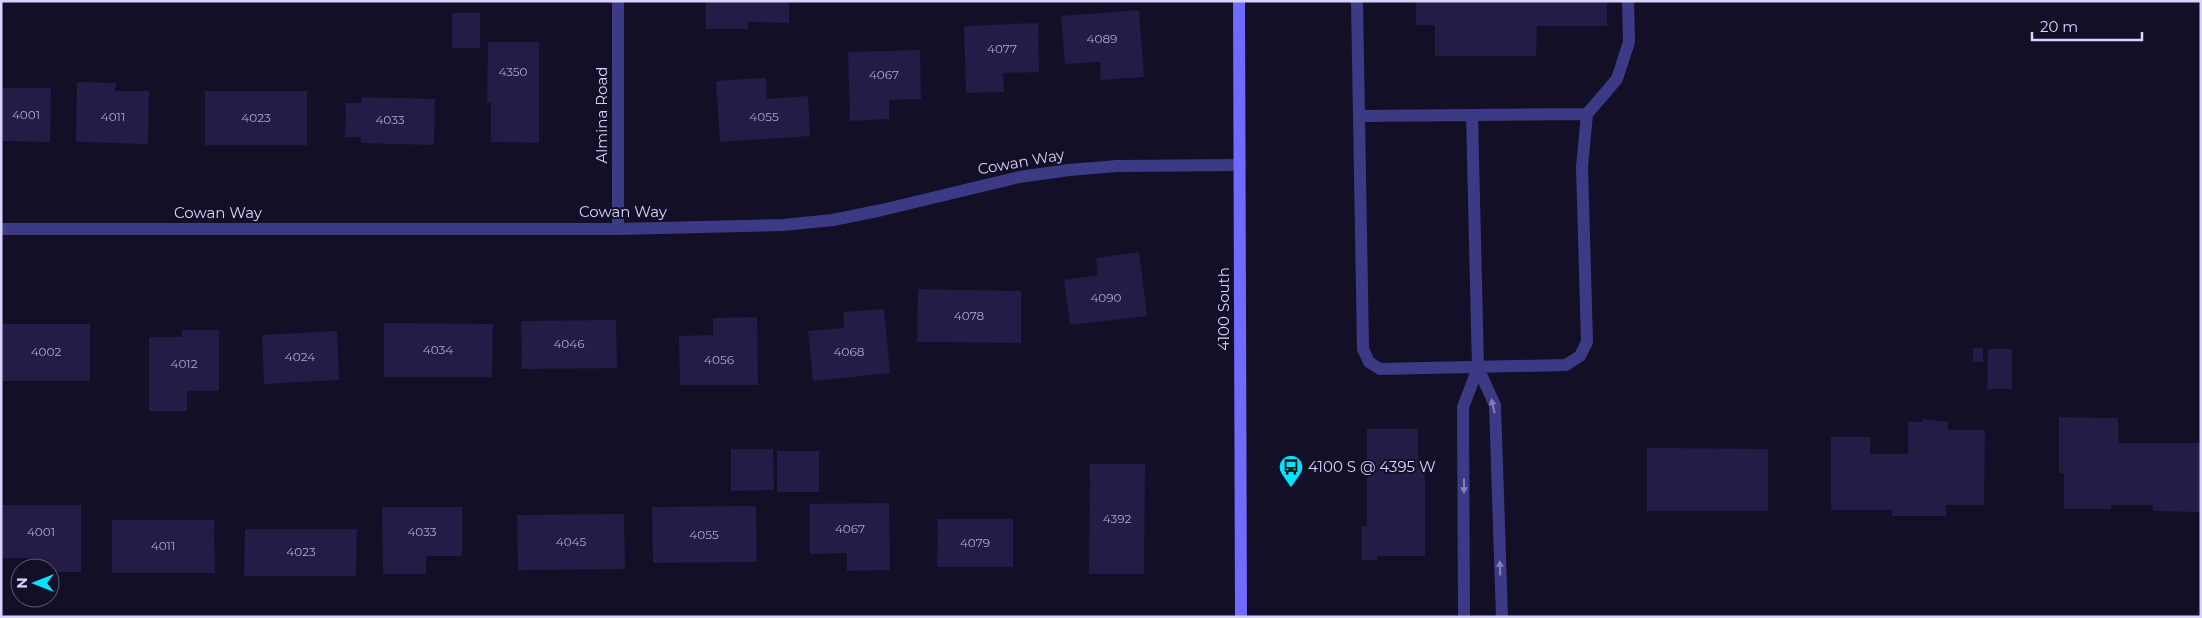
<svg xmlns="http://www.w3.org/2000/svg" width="2202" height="618" viewBox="0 0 2202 618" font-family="Montserrat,sans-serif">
  <rect width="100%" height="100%" fill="#130f26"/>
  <path fill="#241b47" d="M706,1h83v22l-41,-1v7h-42z
    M1416,1h191v25h-70l-1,30h-101v-31h-19z
    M1139,10l5,67 -43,3 -1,-18 -35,2 -4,-48z
    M452,13h28v35h-28z
    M1038,23l1,49 -36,1 1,19 -38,1 -2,-67z
    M488,42h51v101l-48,-1v-39h-4z
    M920,50l1,49 -32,1v19l-39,2 -2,-69z
    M766,78l1,21 41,-3 2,40 -90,6 -4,-61z
    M77,82l39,1 -1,8h34l-1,53 -72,-2z
    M1,88h50l-1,54 -49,-1z
    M205,91h102v54h-102z
    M362,97l73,2 -1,46 -73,-2v-6h-16l1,-34h16z
    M1139,252l8,64 -77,9 -6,-45 34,-5 -2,-17z
    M918,289l103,2v52l-104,-1z
    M884,309l6,64 -77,8 -5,-50 36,-3 -1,-16z
    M757,317l1,68h-78l-1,-49 34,-1v-17z
    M616,320l1,48 -95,1 -1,-48z
    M384,323l109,1 -1,53h-108z
    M1,324h89v57h-89z
    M182,330h37v61h-32v20h-38v-74h33z
    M337,331l2,49 -75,4 -2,-49z
    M1973,348h10v14h-10z
    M1988,349h24v40h-25z
    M2059,417l59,1v25h83v69l-48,-1v-6h-42v4h-47v-36h-5z
    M1923,419l25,3v8h37l-1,75h-38v11h-54v-6h-61v-73h39v17h38v-32h15z
    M1367,429h51v38h7v89h-48v4h-15v-34h5z
    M1647,448l121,1v62h-121z
    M731,449h42l1,41 -43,1z
    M777,451h42v41h-42z
    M1090,464h55l-1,110h-55z
    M889,503l1,67 -43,1v-18l-37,1v-50z
    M1,505h80v67h-31v-4h-11v-10h-38z
    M756,506l1,56 -104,1 -1,-56z
    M382,507h80v49h-36v18h-43z
    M624,514l1,55 -107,1 -1,-55z
    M938,519h75v48h-76z
    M112,520h102l1,53h-103z
    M245,529h112l-1,47h-112z"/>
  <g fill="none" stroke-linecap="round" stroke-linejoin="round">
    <path stroke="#3d3a85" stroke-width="12" d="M1357,1l6,348 6,13 11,7 186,-4 14,-9 7,-14 -5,-175 5,-53 30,-35 12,-37 -1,-41
      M1472,115l6,253
      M1359,116l228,-2
      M1464,617l-1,-210 15,-39 17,37 7,212"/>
    <path stroke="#3d3a85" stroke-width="12" d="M1,229h617l165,-4 50,-5 49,-10 137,-33 50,-7 48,-4 123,-1
      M618,229v-228"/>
    <path stroke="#6f6bff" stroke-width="12" d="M1239,1l2,616"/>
  </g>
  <defs><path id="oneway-solid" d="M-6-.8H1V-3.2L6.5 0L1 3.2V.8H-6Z" transform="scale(1.25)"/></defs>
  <g fill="#837fbc">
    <use href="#oneway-solid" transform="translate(1493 406) rotate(-103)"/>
    <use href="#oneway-solid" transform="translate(1464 486) rotate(90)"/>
    <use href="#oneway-solid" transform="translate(1500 568) rotate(-92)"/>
  </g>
  <defs>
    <symbol id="bus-pin" viewBox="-11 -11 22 30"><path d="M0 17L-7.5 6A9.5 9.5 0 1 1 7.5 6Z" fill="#00e5ff" stroke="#130f26"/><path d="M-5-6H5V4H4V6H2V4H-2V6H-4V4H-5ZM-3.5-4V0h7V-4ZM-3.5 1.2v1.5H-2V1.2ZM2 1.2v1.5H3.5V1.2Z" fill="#111"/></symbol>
  </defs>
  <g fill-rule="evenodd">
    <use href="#bus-pin" x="1277" y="453" width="28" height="38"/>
  </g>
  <g text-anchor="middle" stroke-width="4" stroke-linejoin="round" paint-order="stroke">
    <g font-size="12" fill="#aca6d1">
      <text x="1102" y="43">4089</text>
      <text x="1002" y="53">4077</text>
      <text x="513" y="76">4350</text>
      <text x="884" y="79">4067</text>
      <text x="26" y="119">4001</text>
      <text x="113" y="121">4011</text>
      <text x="764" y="121">4055</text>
      <text x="256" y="122">4023</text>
      <text x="390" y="124">4033</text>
      <text x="1106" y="302">4090</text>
      <text x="969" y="320">4078</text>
      <text x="569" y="348">4046</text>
      <text x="438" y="354">4034</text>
      <text x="46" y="356">4002</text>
      <text x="849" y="356">4068</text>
      <text x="300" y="361">4024</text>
      <text x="719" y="364">4056</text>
      <text x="184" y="368">4012</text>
      <text x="1117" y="523">4392</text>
      <text x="850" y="533">4067</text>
      <text x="41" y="536">4001</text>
      <text x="422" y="536">4033</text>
      <text x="704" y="539">4055</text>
      <text x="571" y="546">4045</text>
      <text x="975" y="547">4079</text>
      <text x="163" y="550">4011</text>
      <text x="301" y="556">4023</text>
    </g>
    <g font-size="15" fill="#d9d4ff" stroke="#130f26">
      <text transform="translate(602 115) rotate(-90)" y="5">Almina Road</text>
      <text transform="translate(1021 162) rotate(-10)" y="5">Cowan Way</text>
      <text x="623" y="217">Cowan Way</text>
      <text x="218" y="218">Cowan Way</text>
      <text transform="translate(1224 309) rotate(-90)" y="5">4100 South</text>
    </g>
    <g font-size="15" fill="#d9d4ff" stroke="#130f26" text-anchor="start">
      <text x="1308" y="472">4100 S @ 4395 W</text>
    </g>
  </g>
  <rect width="2202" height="618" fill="none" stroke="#d9d4ff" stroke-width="5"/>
  <g transform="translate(35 583) rotate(270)"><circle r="24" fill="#130f26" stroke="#625e7d"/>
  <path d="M0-4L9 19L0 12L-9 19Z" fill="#00e5ff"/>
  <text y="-8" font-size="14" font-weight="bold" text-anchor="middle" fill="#d9d4ff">N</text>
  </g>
  <path d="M2032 32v8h110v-8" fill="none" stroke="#d9d4ff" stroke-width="2.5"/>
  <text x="2040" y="32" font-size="15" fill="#d9d4ff" stroke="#130f26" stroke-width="4" paint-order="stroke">20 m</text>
</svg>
